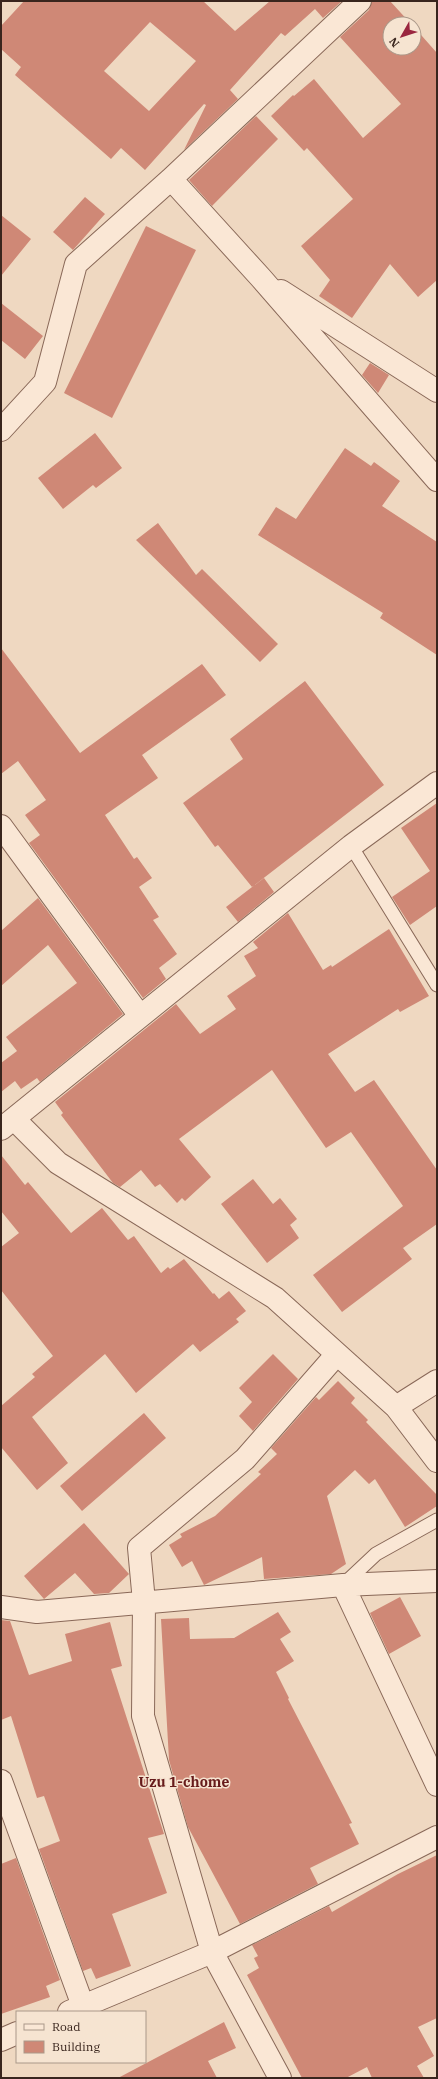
<svg xmlns="http://www.w3.org/2000/svg" width="438" height="2079" viewBox="0 0 438 2079" font-family="'IBM Plex Serif',serif">
  <rect width="100%" height="100%" fill="#efd8c1"/>
  <path fill="#cf8876" fill-rule="evenodd" d="M24,1h179l32,30 35,-30h72l-19,17 -8,-9 -30,27 -4,-3 -51,57 8,9 -54,51 22,-45 -2,-1 -59,66 -24,-22 -10,11 -96,-84 6,-8 -20,-18v-23zM150,22l46,39 -47,50 -45,-40z
    M372,1h18l21,23h-21v24h24v-21l23,26v227l-19,17 -28,-33 -38,54 -33,-22 11,-16 -29,-34 52,-47 -46,-51 -3,3 -33,-35 22,-21 1,1 20,-17 49,59 38,-34 -61,-67 29,-27z
    M256,116l22,23 -66,67 -23,-26z
    M85,197l20,17 -32,36 -20,-18z
    M1,215l30,24 -30,37z
    M146,226l50,24 -84,168 -48,-25z
    M1,303l42,33 -18,23 -24,-19z
    M370,363l19,12 -11,18 -16,-18z
    M95,433l27,35 -26,20 -3,-3 -30,24 -25,-31z
    M345,448l26,18 3,-4 26,19 -18,25 55,36v113l-57,-37 3,-5 -125,-78 18,-28 20,12z
    M158,523l38,52 6,-6 76,75 -18,18 -124,-122z
    M1,648l79,105 122,-89 24,31 -84,60 16,23 -53,37 29,44 3,-2 15,21 -13,9 20,30 -6,3 24,34 -18,14 7,11 -23,19 -114,-155 11,-8 -15,-20 21,-15 -28,-39 -17,13z
    M305,681l79,104 -132,102 -34,-42 -3,2 -32,-44 60,-44 -13,-20z
    M437,803v103l-27,19 -18,-28 38,-26 -29,-43z
    M264,878l10,14 -36,30 -12,-15z
    M38,898l85,116 -83,68 -3,-4 -16,11 -6,-8 -14,11v-29l16,-12 -11,-14 71,-54 -29,-38 -47,41v-55z
    M288,913l35,57 8,-5 1,2 57,-38 40,67 -29,16 -2,-3 -70,45 27,38 19,-12 63,90v54l-34,24 9,11 -70,53 -29,-37 90,-69 -52,-74 -25,16 -54,-78 -93,69 32,38 -26,24 -3,-3 -5,5 -17,-19 -5,3 -14,-17 -21,17 -7,-4 -52,-68 2,-2 -8,-11 121,-98 24,30 36,-25 -9,-13 29,-20 -12,-20 14,-8 -5,-6z
    M1,1155l24,30 3,-3 43,51 31,-25 26,32 6,-4 27,37 7,-6 2,2 14,-10 29,35 1,-1 5,6 10,-8 17,20 -10,8 3,3 -39,30 -7,-8 -57,49 -31,-39 -73,63 36,46 -31,27 -36,-43v-41l34,-29 -3,-3 21,-18 -52,-66v-43l18,-14 -18,-22z
    M253,1179l20,25 7,-6 17,21 -7,6 9,13 -32,25 -46,-59z
    M273,1354l25,25 -45,52 -14,-15 13,-14 -13,-14z
    M338,1381l17,17 -4,5 17,17 -2,2 71,73v11l-32,21 -30,-48 -6,5 -14,-14 -28,26 19,68 -15,10 -67,5 -2,-22 -58,28 -12,-24 -10,6 -13,-22 13,-8 -2,-3 35,-18 46,-42 -3,-2 19,-18 -6,-6 45,-51 3,3z
    M144,1413l22,25 -84,73 -22,-25z
    M84,1523l45,51 -20,19 -15,1 -19,-21 -31,26 -20,-23z
    M400,1597l21,39 -32,18 -19,-41z
    M278,1612l13,20 -11,7 14,22 -18,11 13,26 -1,1 56,108 8,16 -3,1 10,20 -49,24 8,16 -78,40 -52,-97 -19,-67 -8,-141 28,-1 1,21 44,-1z
    M1,1620l9,1 19,54 43,-14 -7,-27 45,-12 12,44 -11,3 53,165 -16,4 19,55 -55,21 19,52 -35,13 -5,-11 -8,3 -44,-122 21,-8 -16,-45 -7,2 -26,-82 -10,4z
    M437,1855v163l-19,9 16,29 -17,10 7,12h-52l-5,-11 -21,11h-44l-55,-103 12,-7 -5,-10 4,-2 -6,-11 77,-39 3,6 66,-38z
    M16,1858l44,122 -14,6 4,11 -49,17v-150z
    M224,2022l12,26 -28,13 9,17h-99z"/>
  <g fill="none" stroke-linecap="round" stroke-linejoin="round">
    <defs>
      <path id="lane" d="M351,846l86,139
        M343,1585l33,-31 61,-34"/>
      <path id="street" d="M171,179l90,99 176,202
        M281,291l156,100
        M1,430l44,-48 31,-118 95,-85 189,-178
        M1,826l139,190
        M14,1119l44,44 217,135 121,109 41,54
        M1,1129l350,-283 86,-63
        M396,1407l41,-26
        M343,1585l94,200
        M1,1607l36,5 306,-27 94,-4
        M1,1781l82,225
        M69,2012l143,-60 225,-115
        M1,2040l16,-7
        M280,2078l-68,-126 -69,-236 1,-114 -5,-54 106,-89 92,-105"/>
    </defs>
    <use href="#lane" stroke="#896858" stroke-width="15"/>
    <use href="#street" stroke="#896858" stroke-width="24"/>
    <use href="#lane" stroke="#fae7d5" stroke-width="13"/>
    <use href="#street" stroke="#fae7d5" stroke-width="22"/>
  </g>
  <g text-anchor="middle" stroke-width="3" stroke-linejoin="round" paint-order="stroke">
    <g font-size="14" font-weight="bold" fill="#671b1b" stroke="#f6e4d1">
      <text x="184" y="1787">Uzu 1-chome</text>
    </g>
  </g>
  <rect width="438" height="2079" fill="none" stroke="#39251d" stroke-width="4"/>
  <rect x="16" y="2011" width="130" height="52" fill="#f6e4d1" stroke="#aa9889"/>
  <rect x="24" y="2024" width="20" height="6" fill="#fae7d5" stroke="#aa9889"/>
  <text x="52" y="2031" font-size="12" fill="#39251d">Road</text>
  <rect x="24" y="2041" width="20" height="12" fill="#cf8876" stroke="#aa9889"/>
  <text x="52" y="2051" font-size="12" fill="#39251d">Building</text>
  <g transform="translate(402 36) rotate(231)"><circle r="19" fill="#f6e4d1" stroke="#aa9889"/>
  <path d="M0-3L7 15L0 10L-7 15Z" fill="#9a263f"/>
  <text y="-6" font-size="11" font-weight="bold" text-anchor="middle" fill="#39251d">N</text>
  </g>
</svg>
